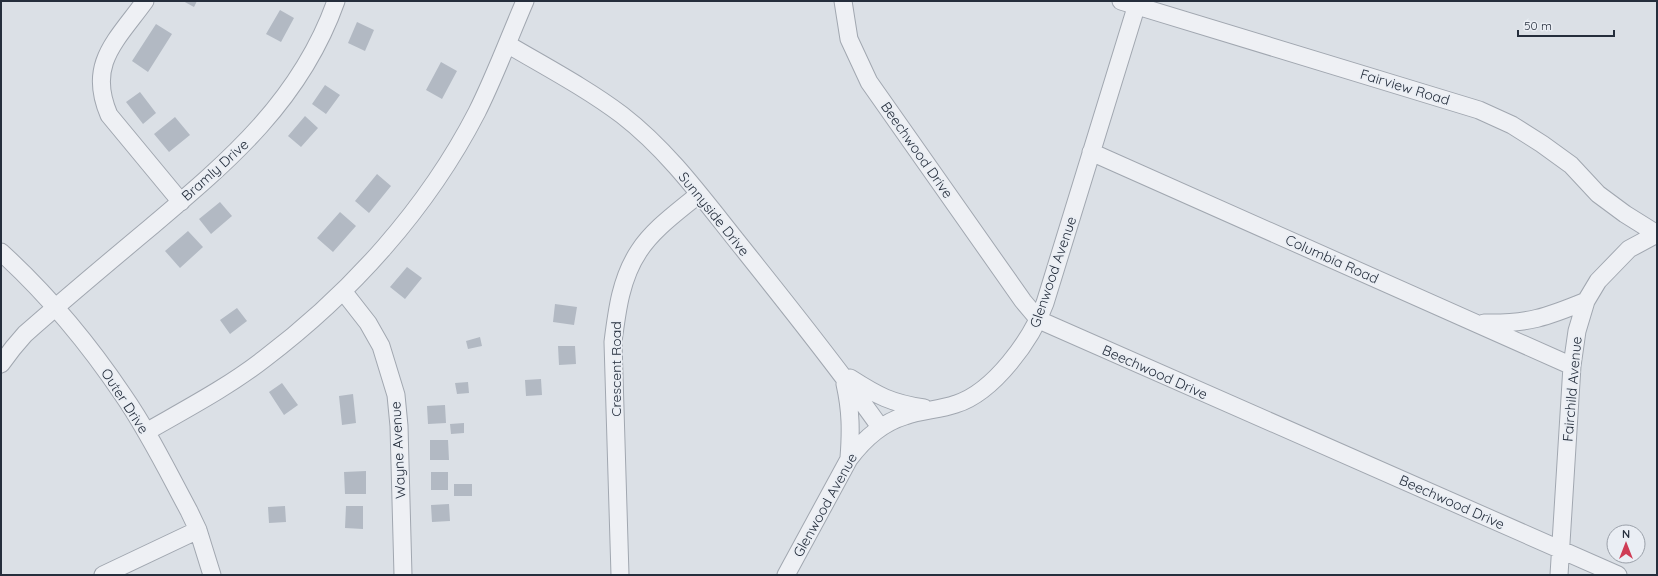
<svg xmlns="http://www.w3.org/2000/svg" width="1658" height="576" viewBox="0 0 1658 576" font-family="Quicksand,sans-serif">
  <rect width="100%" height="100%" fill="#dbe0e6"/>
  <path fill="#b2b9c3" d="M183,1h14l-3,6z
    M280,10l14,8 -13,24 -15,-8z
    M357,22l17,8 -9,21 -17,-8z
    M156,24l16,10 -24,38 -16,-11z
    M441,62l16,9 -15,28 -16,-9z
    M325,85l15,10 -14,19 -14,-10z
    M140,92l16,21 -13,11 -17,-22z
    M305,116l13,12 -17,19 -13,-11z
    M175,117l15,18 -21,17 -15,-18z
    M377,174l14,12 -22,27 -14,-12z
    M220,202l12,14 -21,18 -12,-15z
    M340,212l16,14 -23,26 -16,-14z
    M188,231l15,16 -23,21 -15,-17z
    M407,267l15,11 -17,21 -15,-12z
    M555,304l22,3 -3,18 -21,-3z
    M237,308l10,13 -17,13 -10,-14z
    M480,337l2,9 -14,3 -2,-8z
    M558,346h17l1,18 -17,1z
    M541,379l1,16 -16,1 -1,-16z
    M468,382l1,11 -12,1 -2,-11z
    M282,383l16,22 -14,10 -15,-23z
    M353,394l3,29 -14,2 -3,-29z
    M445,405l1,18 -18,1 -1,-18z
    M464,423v10l-13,1 -1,-10z
    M430,440h18l1,20h-19z
    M366,471v23h-21l-1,-22z
    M431,472h17v18h-17z
    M454,484h18v12h-18z
    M449,504l1,17 -18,1 -1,-17z
    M285,506l1,16 -17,1 -1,-16z
    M346,506h17v23l-18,-1z"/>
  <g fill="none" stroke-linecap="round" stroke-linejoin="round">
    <defs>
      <path id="minor" d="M145,1c-29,40 -58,63 -36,114l72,87
        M843,1l6,38 20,43 154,219 16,19 579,255
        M1121,1l358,109 33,15 30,19 29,21 27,29 27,20 32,20
        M507,44c39,23 79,44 115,71 48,37 84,88 122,135 46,58 93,116 136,177
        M1091,152l481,214
        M1,252c46,42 87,91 122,143 25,36 45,77 66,116l9,19 14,45
        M343,291l25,32 13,23 15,49 3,31 4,149
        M1484,323c44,1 63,-6 102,-22
        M1,364l12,-16 12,-14c42,-37 85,-73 127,-108 78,-66 149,-126 184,-225
        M850,378c28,18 41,25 74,30
        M845,384c6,27 6,47 4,74
        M146,432c40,-23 82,-45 118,-73 87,-66 163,-150 213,-247 18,-36 32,-74 48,-111
        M103,575l95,-45
        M620,575l-7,-233c4,-32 8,-64 26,-91 15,-23 40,-40 60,-57
        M786,575l63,-116c15,-20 32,-36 56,-43 17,-6 34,-6 51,-12 38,-12 76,-65 89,-101l93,-302
        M1559,575l13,-209 5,-35 9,-30 12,-20 31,-32 26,-14"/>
    </defs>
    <use href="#minor" stroke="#a1a7b0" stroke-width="19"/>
    <use href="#minor" stroke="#eef0f4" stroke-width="17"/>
  </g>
  <g text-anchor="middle" stroke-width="3.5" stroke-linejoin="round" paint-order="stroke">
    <g font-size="14" fill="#252e3c" stroke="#eaeef4">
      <text transform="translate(1405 87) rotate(17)" y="5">Fairview Road</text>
      <text transform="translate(917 150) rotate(55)" y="5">Beechwood Drive</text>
      <text transform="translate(215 170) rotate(-42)" y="5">Bramly Drive</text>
      <text transform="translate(714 214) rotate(51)" y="5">Sunnyside Drive</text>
      <text transform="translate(1332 259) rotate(24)" y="5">Columbia Road</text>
      <text transform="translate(1053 272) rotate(-71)" y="5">Glenwood Avenue</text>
      <text transform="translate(616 369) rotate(-90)" y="5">Crescent Road</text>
      <text transform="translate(1155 372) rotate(24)" y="5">Beechwood Drive</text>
      <text transform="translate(1572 389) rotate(-85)" y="5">Fairchild Avenue</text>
      <text transform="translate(125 401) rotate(57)" y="5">Outer Drive</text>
      <text transform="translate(398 450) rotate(-93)" y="5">Wayne Avenue</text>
      <text transform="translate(1452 502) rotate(24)" y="5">Beechwood Drive</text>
      <text transform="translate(825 505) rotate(-61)" y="5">Glenwood Avenue</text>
    </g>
  </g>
  <rect width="1658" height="576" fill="none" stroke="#252e3c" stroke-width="4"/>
  <g transform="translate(1626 544)"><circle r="19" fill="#eaeef4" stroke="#9ba1aa"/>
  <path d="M0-3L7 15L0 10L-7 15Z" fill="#cf3c55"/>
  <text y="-6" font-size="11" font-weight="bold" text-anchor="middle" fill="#252e3c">N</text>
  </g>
  <path d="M1518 30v6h96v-6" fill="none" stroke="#252e3c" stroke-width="2"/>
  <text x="1524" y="30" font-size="12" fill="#252e3c" stroke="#eaeef4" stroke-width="3" paint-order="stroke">50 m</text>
</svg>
